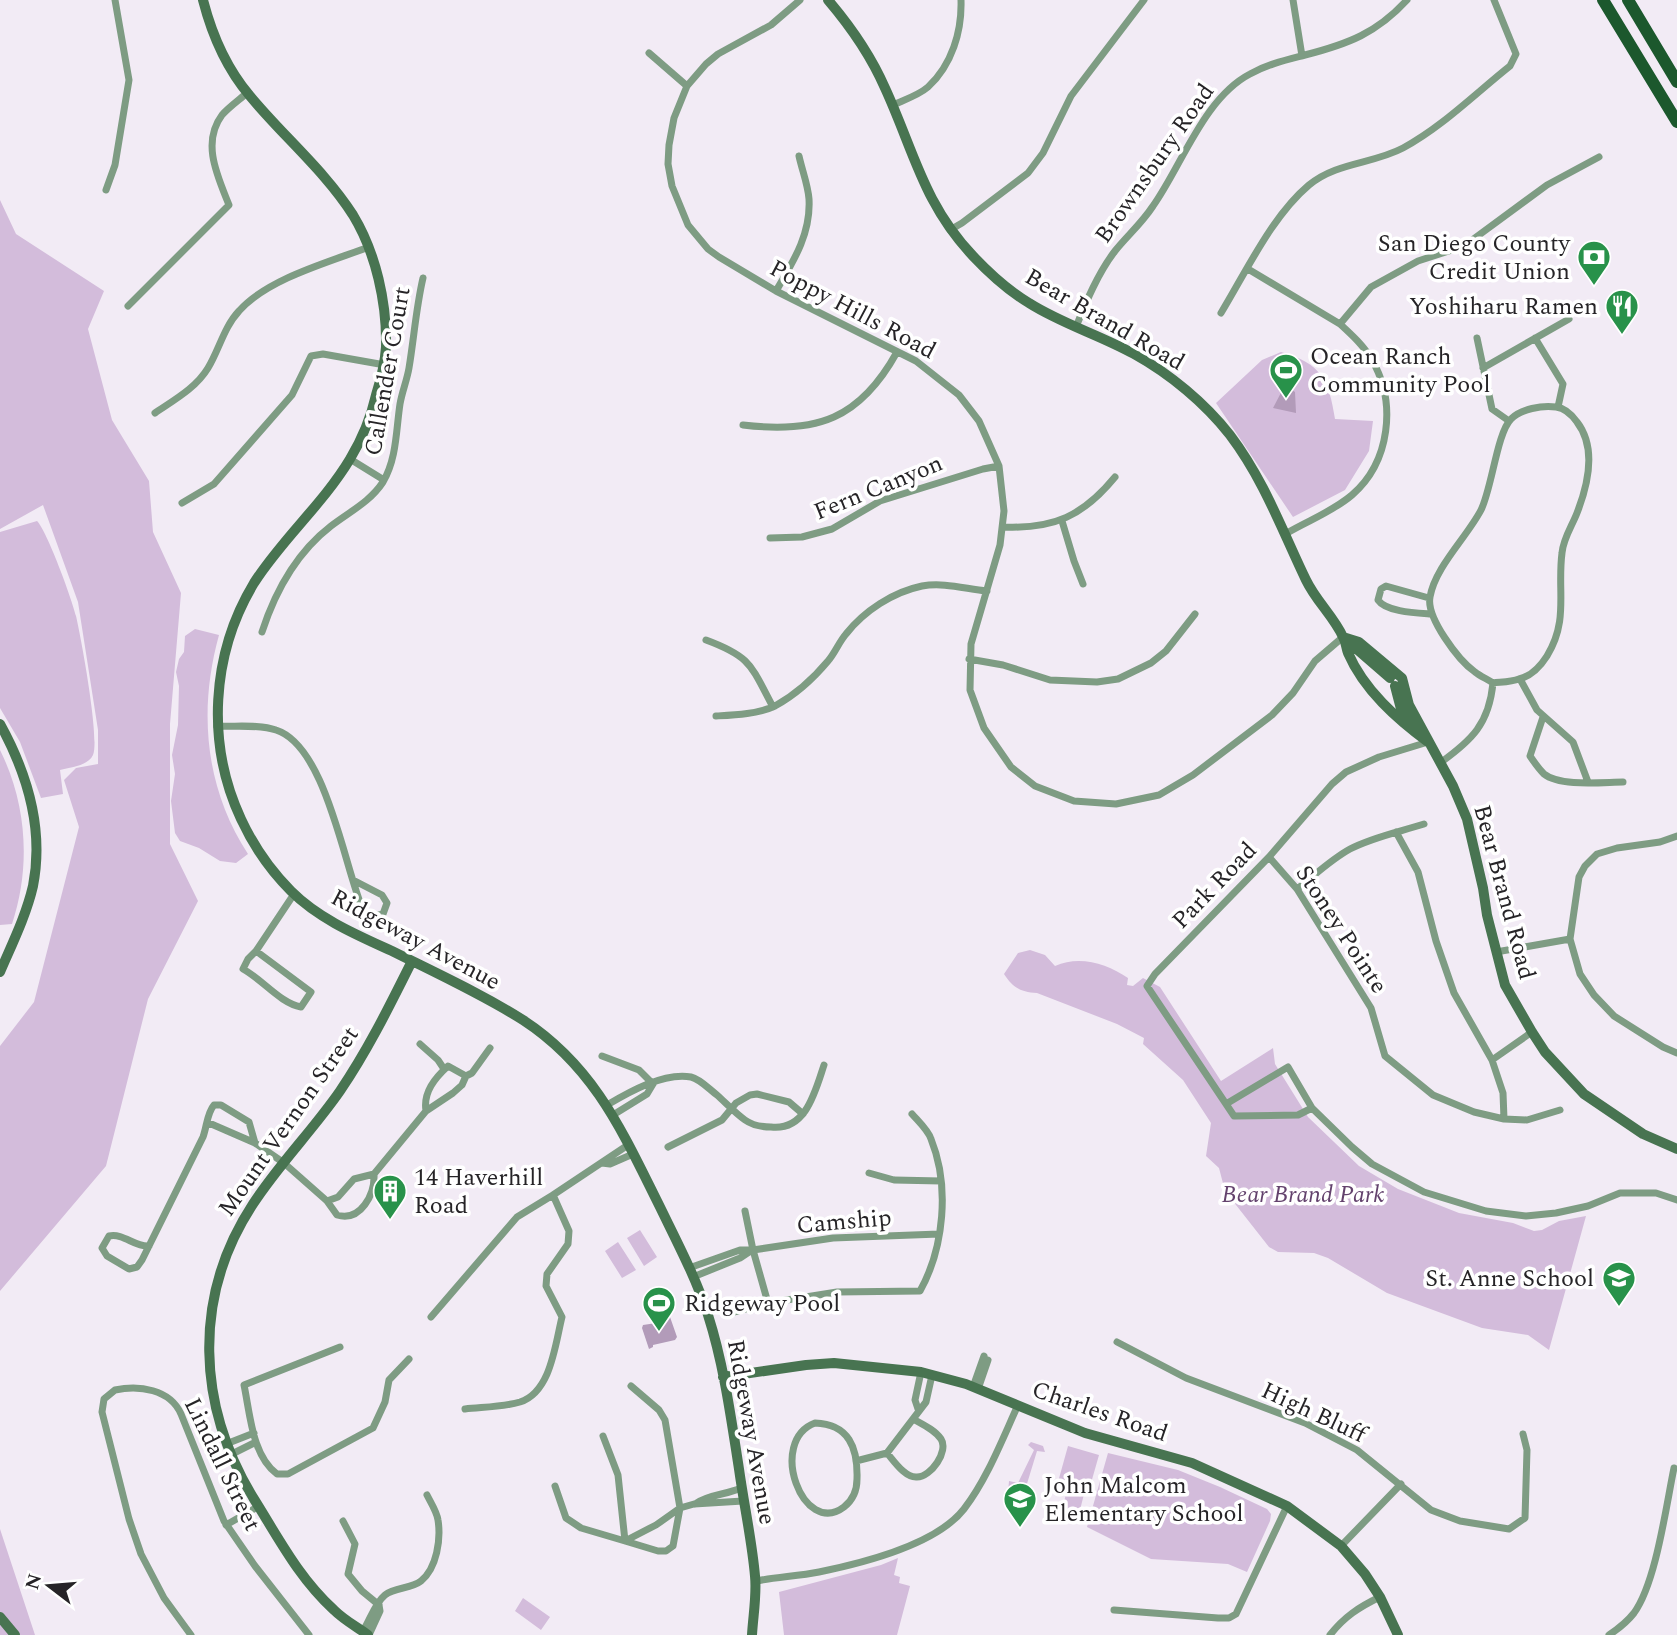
<svg xmlns="http://www.w3.org/2000/svg" width="1677" height="1635" viewBox="0 0 1677 1635" font-family="Spectral,serif">
  <rect width="100%" height="100%" fill="#f2ebf5"/>
  <path fill="#d3bcdb" d="M0,200l16,34 88,57 -16,38 24,91 37,61 4,51 28,61 -11,131v120l28,57 -50,98 -42,167 -106,125v-245l34,-44 45,-175 -15,-47 12,-12 22,-4v-34l-20,-128 -35,-97 -43,24z
    M1281,352c40,11 48,28 54,67l38,2 -4,30 -24,39 -52,27 -77,-114 46,-43z
    M37,521c10,10 35,78 39,95 5,21 24,123 17,139 -5,11 -22,12 -33,15l3,24 -22,4 -21,-56 -20,-34v-176z
    M195,629l24,6c-21,76 -14,153 29,219l-12,9 -16,-2 -21,-13 -19,-7 -5,-8 -4,-32 4,-27 -3,-19 6,-30 1,-39 -3,-14 3,-13 5,-7 1,-16z
    M0,750c27,54 31,117 12,174l-12,1z
    M1030,950l15,5 10,11c25,-11 52,-2 73,12l-1,7 6,1 10,-8 17,9 61,94 52,-33 2,16 33,53 51,49 39,23 61,24 54,10 21,8 8,-1 17,-9 27,-5 -37,134 -21,-15 -46,-7 -95,-35 -59,-35 -14,-5 -36,-1 -9,-5 -44,-56 -6,-23 -13,-12 5,-33 -28,-43 -40,-36 1,-6 -27,-14 -80,-31c-16,-1 -24,-5 -33,-19l14,-21z
    M640,1230l17,27 -13,9 -17,-28z
    M618,1242l18,28 -14,8 -17,-27z
    M1031,1442l12,4 2,6 -8,-1 -11,36 8,5 -7,8h-9l-10,-7 1,-12 9,2 16,-33 -6,-5z
    M1068,1446l31,9 -10,35 -31,-8z
    M1108,1453l70,17 42,17 47,22 4,5 -1,7 -23,51 -19,-8 -77,-5 -64,-32z
    M1067,1490l17,4 -5,20 -17,-4z
    M0,1529l35,106h-35z
    M898,1558l-4,17 6,2 -1,6 11,3 -13,49h-113l-5,-43 102,-27z
    M523,1598l27,19 -9,13 -26,-19z"/>
  <path fill="#b29bb9" d="M1285,385l10,7 1,21 -23,-5z
    M670,1317l7,20 -2,3 -22,5v2l-4,2 -7,-21 1,-3 20,-3v-3z"/>
  <g fill="none" stroke-linecap="round" stroke-linejoin="round">
    <path stroke="#7e9c83" stroke-width="7" d="M800,0l-29,25 -53,29 -12,10 -19,22 -13,32 -5,27 -1,19 4,22 16,39 20,24 11,8 57,34 140,70 43,34 20,26 20,45 5,45 -4,34 -29,99 -1,46 14,38 27,39 24,19 39,15 42,3 43,-9 34,-20 79,-60 21,-22 22,-32 28,-24
      M1293,0l9,56
      M649,53l38,33
      M893,105c11,-5 26,-10 35,-18 24,-22 34,-56 33,-87
      M106,190l9,-25 14,-85 -14,-80
      M950,230l12,-7 66,-50 15,-20 28,-57 73,-96
      M1248,269l92,55c12,11 24,22 32,36 25,43 18,102 -20,135 -20,17 -43,25 -65,38
      M776,291c17,-29 35,-57 33,-92 -1,-14 -7,-29 -10,-43
      M128,306l101,-101c-11,-28 -28,-62 -7,-90 7,-8 17,-15 25,-22
      M1221,313c25,-41 51,-97 88,-128 28,-23 64,-21 94,-37 39,-21 73,-55 107,-82l6,-12 -22,-54
      M1340,324l31,-37 47,-26 46,-15 83,-61 52,-28
      M1076,327c10,-25 22,-54 39,-76 12,-15 27,-28 38,-45 29,-41 51,-108 97,-132 18,-10 36,-14 55,-19 43,-11 72,-22 102,-55
      M1477,338l15,71 17,12
      M1535,338l28,46 -5,23
      M1483,368l86,-49
      M155,413c19,-13 41,-25 53,-45 11,-18 16,-41 31,-57 28,-32 90,-49 130,-64
      M743,425c74,9 117,-6 154,-73
      M350,459l34,21
      M182,503l32,-19 78,-89 19,-39 12,-2 62,11
      M1062,521l12,40 9,23
      M1004,527c50,2 79,-11 111,-50
      M770,538l32,-1 30,-8 48,-28 103,-32 16,-3
      M1429,598l-43,-12 -5,3 -3,11c8,12 39,13 53,14
      M262,632c13,-40 34,-79 69,-106 18,-14 39,-24 52,-44 14,-24 13,-52 17,-78 2,-12 7,-24 9,-36 5,-30 7,-60 14,-90
      M706,640c46,17 45,26 67,67
      M969,659l34,6 47,15 47,2 21,-3 33,-16 15,-12 29,-37
      M1520,679l17,31 36,32 15,40
      M716,716c18,-1 42,-2 59,-10 20,-11 38,-27 53,-45 7,-8 11,-19 18,-27 18,-23 47,-42 76,-48 22,-4 44,3 65,5
      M1543,717l-13,39c4,6 9,13 14,18 16,13 60,8 79,8
      M217,726c18,1 42,-2 59,4 50,16 68,136 87,180l8,7 12,-3 4,-11 -5,-8 -29,-15
      M1440,763c32,-23 49,-39 53,-80 -6,-4 -13,-7 -18,-11 -17,-12 -49,-55 -45,-75 5,-30 37,-60 51,-87 11,-22 16,-77 30,-91 10,-10 31,-14 45,-12 9,1 16,8 21,15 20,26 11,63 0,91 -5,13 -14,26 -15,40 -5,38 7,67 -15,103 -7,11 -15,20 -28,23 -8,3 -18,3 -26,4
      M1396,832l22,40 18,69 18,52 38,67 11,33 1,26
      M1677,836l-17,6 -43,6 -20,6 -12,12 -6,11 -9,62 10,35 14,21 20,21 49,31 14,6
      M1269,857l28,32 74,119 14,48 48,39 41,17 30,7 23,1 33,-10
      M1297,889c17,-13 33,-29 53,-40 23,-12 49,-17 74,-25
      M256,951l55,41 -10,15c-21,-4 -38,-27 -58,-38l5,-10 8,-8 38,-57
      M1496,952l74,-13
      M420,1044l18,16 6,9
      M602,1056l37,14 14,14
      M1492,1060l40,-28
      M466,1076l6,-3 18,-25
      M1226,1104l-79,-118 8,-12 114,-117 63,-73 14,-12 33,-15 49,-15
      M607,1105c22,-13 57,-33 84,-28 9,2 18,12 26,18 9,8 18,18 28,25 7,5 17,7 26,7 35,4 44,-35 53,-62
      M1312,1108l-14,7 -64,1 -8,-12 62,-37 24,41 40,39 20,17 52,28 62,19 40,5 30,-3 32,-7 32,-13h36l21,7
      M613,1115l34,-21 6,-10
      M209,1123l46,20 29,20 43,38 11,-4 16,-18 20,-5 52,-63 27,-18 9,-8 4,-9 -18,-10c-13,12 -25,26 -22,45
      M668,1147l54,-27 14,-17 14,-8 7,-1 32,8 14,12
      M602,1163l8,1 23,-10
      M869,1173l25,7 47,1
      M327,1201l10,14c24,7 38,-21 37,-41
      M745,1211l8,39 15,53
      M149,1246c-15,1 -25,-13 -40,-10l-7,12 5,8 22,13 8,-2 5,-7 61,-123c4,-11 4,-24 11,-32h7l28,17 6,21
      M689,1268l51,-18h13l80,-12 106,-4
      M693,1277l47,-19 12,-8
      M730,1313l38,-10 69,-11 83,-1c24,-43 30,-105 11,-152 -3,-9 -13,-18 -19,-25
      M431,1317l86,-100 36,-22
      M1117,1342l69,36 119,45 52,27 74,60 29,11 49,8 16,-11 2,-68 -4,-16
      M340,1347l-96,38c6,28 8,71 33,89h11l85,-46 12,-26 4,-22 20,-21
      M973,1387l11,-31
      M978,1389l10,-29
      M465,1409c18,-2 38,-2 55,-7 31,-10 35,-57 42,-85l-16,-31 1,-12 21,-30 1,-13 -16,-36 75,-50
      M918,1409l-3,-9 6,-28
      M815,1423c34,1 43,25 42,56 0,11 -4,21 -13,28 -41,31 -77,-66 -29,-84z
      M603,1436l15,39 7,66 33,10h8l7,-5 7,-38 -15,-88 -6,-10 -28,-24
      M226,1444l28,-11
      M887,1453c7,8 18,25 30,24 14,0 32,-26 24,-38 -6,-9 -19,-15 -28,-20
      M230,1455l26,-13
      M856,1461l31,-8 39,-51 6,-27
      M555,1486l11,32 15,10 44,13 31,-16 24,-17 14,-4 49,-3
      M695,1504c14,-10 31,-9 46,-16
      M343,1521l12,23 -7,30 14,17 17,14
      M226,1525l33,-19
      M1341,1546l60,-62
      M756,1581c21,-4 43,-5 63,-9 44,-9 117,-27 145,-63 23,-30 38,-69 54,-104
      M1114,1610l104,8h11l7,-4 51,-108
      M363,1631c7,-11 12,-28 22,-36 10,-8 26,-6 36,-14 16,-13 20,-42 17,-61 -1,-8 -7,-17 -11,-25
      M191,1635l-27,-37 -23,-44 -12,-35 -27,-107 2,-13 11,-9c24,-5 55,-1 66,24l43,107 31,45 54,69
      M369,1635l11,-24 -1,-6
      M1330,1635c14,-18 29,-28 50,-38
      M1609,1635c9,-6 18,-13 25,-22 22,-30 32,-107 40,-145"/>
    <path stroke="#487451" stroke-width="10" d="M203,0c9,35 24,69 47,96 33,40 75,75 103,119 23,38 34,88 33,132 -1,17 -5,32 -10,48 -5,22 -14,44 -26,64 -27,45 -68,80 -96,124 -43,71 -48,161 -13,236 12,26 30,52 50,72 28,28 66,44 101,60 44,22 90,43 131,69 72,47 100,113 137,187 17,35 36,71 48,108 16,50 23,103 31,154 5,36 13,72 16,107 2,19 -2,40 -3,59
      M828,0c23,27 43,56 57,88 29,63 38,115 88,168 16,17 36,35 56,47 33,21 71,32 105,51 36,20 71,49 96,81 34,45 52,95 76,145 10,21 28,37 37,57 3,5 3,11 5,16 16,37 49,66 80,89
      M1343,637l16,5 43,36 7,27 44,81 14,33 16,69 4,27 18,70 27,47 13,20 39,42 59,40 34,15
      M1345,639l45,39
      M1395,686l6,23 13,12
      M0,724c27,49 44,106 33,162 -7,30 -21,58 -33,86
      M723,1377l83,-12 28,-2 87,9 45,12 119,49 107,30 95,43 54,40 24,28 15,23 18,38
      M0,1617l15,18
      M368,1635c-11,-8 -24,-15 -34,-25 -35,-32 -55,-71 -80,-111 -57,-93 -62,-202 -1,-295 26,-40 60,-74 87,-113 28,-41 50,-86 72,-130"/>
    <path stroke="#1c582d" stroke-width="12" d="M1603,0l74,122
      M1628,0l49,82"/>
  </g>
  <defs>
    <symbol id="bank-pin" viewBox="-11 -11 22 30"><path d="M0 17L-7.5 6A9.5 9.5 0 1 1 7.5 6Z" fill="#28924a" stroke="#fff"/><path d="M-6-4H6V4H-6ZM0-2.3a2.3 2.3 0 1 0 0 4.6a2.3 2.3 0 1 0 0-4.6Z" fill="#fff"/></symbol>
    <symbol id="restaurant-pin" viewBox="-11 -11 22 30"><path d="M0 17L-7.5 6A9.5 9.5 0 1 1 7.5 6Z" fill="#28924a" stroke="#fff"/><path d="M-5-6h1v4h1v-4h1v4h1v-4h1v5L-1.5 .5V6h-2V.5L-5-1ZM5-6V6H3V1.5H1.5Q1.5-4 5-6Z" fill="#fff"/></symbol>
    <symbol id="stadium-pin" viewBox="-11 -11 22 30"><path d="M0 17L-7.5 6A9.5 9.5 0 1 1 7.5 6Z" fill="#28924a" stroke="#fff"/><path d="M0-5a6.5 5 0 1 0 0 10a6.5 5 0 1 0 0-10ZM-3.5-1.8h7v3.6h-7Z" fill="#fff"/></symbol>
    <symbol id="building-pin" viewBox="-11 -11 22 30"><path d="M0 17L-7.5 6A9.5 9.5 0 1 1 7.5 6Z" fill="#28924a" stroke="#fff"/><path d="M-4-6H4V6H1V3H-1V6H-4ZM-2.5-4.3h1.7v1.8h-1.7ZM.8-4.3h1.7v1.8H.8ZM-2.5-1h1.7V.8h-1.7ZM.8-1h1.7V.8H.8Z" fill="#fff"/></symbol>
    <symbol id="school-pin" viewBox="-11 -11 22 30"><path d="M0 17L-7.5 6A9.5 9.5 0 1 1 7.5 6Z" fill="#28924a" stroke="#fff"/><path d="M0-5L7-2L0 1L-7-2ZM-4 1L0 2.5L4 1V4Q0 6-4 4Z" fill="#fff"/></symbol>
  </defs>
  <g fill-rule="evenodd">
    <use href="#bank-pin" x="1575" y="238" width="38" height="52"/>
    <use href="#restaurant-pin" x="1603" y="287" width="38" height="52"/>
    <use href="#stadium-pin" x="1267" y="351" width="38" height="52"/>
    <use href="#building-pin" x="371" y="1172" width="38" height="52"/>
    <use href="#school-pin" x="1600" y="1259" width="38" height="52"/>
    <use href="#stadium-pin" x="640" y="1284" width="38" height="52"/>
    <use href="#school-pin" x="1001" y="1480" width="38" height="52"/>
  </g>
  <g text-anchor="middle" stroke-width="7" stroke-linejoin="round" paint-order="stroke">
    <g font-size="24" fill="#262427" stroke="#fff">
      <text transform="translate(1154 163) rotate(-55)" y="8">Brownsbury Road</text>
      <text transform="translate(853 309) rotate(28)" y="8">Poppy Hills Road</text>
      <text transform="translate(1105 319) rotate(30)" y="8">Bear Brand Road</text>
      <text transform="translate(387 371) rotate(-80)" y="8">Callender Court</text>
      <text transform="translate(878 487) rotate(-22)" y="8">Fern Canyon</text>
      <text transform="translate(1214 885) rotate(-46)" y="8">Park Road</text>
      <text transform="translate(1505 892) rotate(75)" y="8">Bear Brand Road</text>
      <text transform="translate(1342 929) rotate(57)" y="8">Stoney Pointe</text>
      <text transform="translate(416 939) rotate(28)" y="8">Ridgeway Avenue</text>
      <text transform="translate(288 1121) rotate(-55)" y="8">Mount Vernon Street</text>
      <text transform="translate(844 1221) rotate(-5)" y="8">Camship</text>
      <text transform="translate(1100 1411) rotate(19)" y="8">Charles Road</text>
      <text transform="translate(1314 1412) rotate(25)" y="8">High Bluff</text>
      <text transform="translate(752 1432) rotate(80)" y="8">Ridgeway Avenue</text>
      <text transform="translate(223 1464) rotate(64)" y="8">Lindall Street</text>
    </g>
    <g font-size="24" fill="#262427" stroke="#fff" text-anchor="start">
      <text x="1570" y="251" text-anchor="end">San Diego County<tspan x="1570" dy="28">Credit Union</tspan></text>
      <text x="1598" y="314" text-anchor="end">Yoshiharu Ramen</text>
      <text x="1310" y="364">Ocean Ranch<tspan x="1310" dy="28">Community Pool</tspan></text>
      <text x="414" y="1185">14 Haverhill<tspan x="414" dy="28">Road</tspan></text>
      <text x="1594" y="1286" text-anchor="end">St. Anne School</text>
      <text x="684" y="1311">Ridgeway Pool</text>
      <text x="1044" y="1493">John Malcom<tspan x="1044" dy="28">Elementary School</tspan></text>
    </g>
    <g font-size="24" font-style="italic" fill="#63426d" stroke="#fff">
      <text x="1303" y="1202">Bear Brand Park</text>
    </g>
  </g>
  <g transform="translate(49 1586) rotate(286)" stroke="#ffffff" stroke-width="5" paint-order="stroke">
  <path d="M0-5L12 26L0 18L-12 26Z" fill="#262427"/>
  <text y="-10" font-size="19" font-weight="bold" text-anchor="middle" fill="#262427">N</text>
  </g>
</svg>
